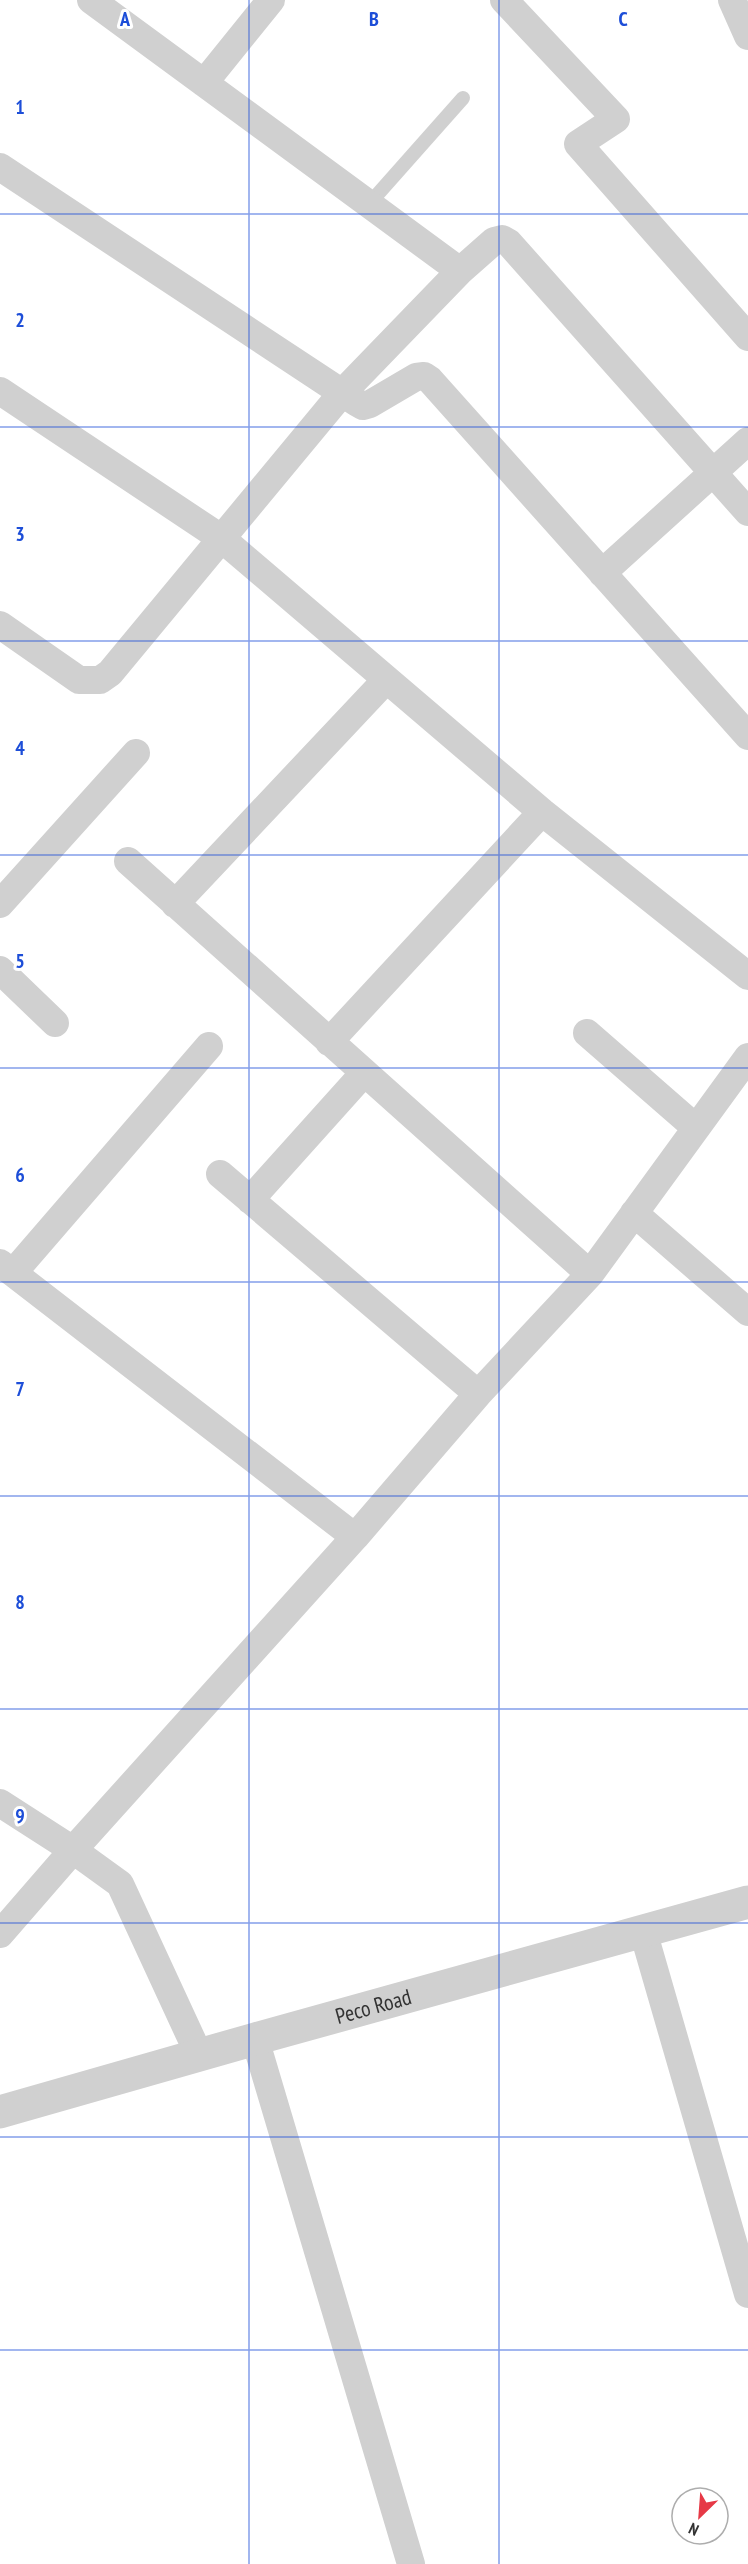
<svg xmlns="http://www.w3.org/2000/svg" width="748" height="2564" viewBox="0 0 748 2564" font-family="'PT Sans Narrow',sans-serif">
  <rect width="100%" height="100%" fill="#fff"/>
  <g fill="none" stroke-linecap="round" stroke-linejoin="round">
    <path stroke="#d0d0d0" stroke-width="14" d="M369,204l94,-106"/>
    <path stroke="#d0d0d0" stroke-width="28" d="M91,0l369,271
      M504,0l112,119 -38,25 170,193
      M732,0l16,36
      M204,83l67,-83
      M0,167l356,235 7,4 7,-2 46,-27 8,-1 6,4 318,356
      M0,391l221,147 321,274 206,164
      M602,573l146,-132
      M0,625l79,55h21l10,-7 232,-280 118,-122 34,-30 8,-2 7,4 239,269
      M128,861l462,413
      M0,904l136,-151
      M175,904l211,-224
      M0,970l55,53
      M587,1033l109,95
      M329,1042l213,-230
      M220,1174l258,220
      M250,1200l114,-127
      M634,1213l114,99
      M0,1263l13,10 196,-227
      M13,1273l342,264
      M0,1803l73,47 47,34 79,171
      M643,1931l105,363
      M0,1934l73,-84 282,-313 123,-143 112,-120 158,-217
      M255,2039l156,525"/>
    <path stroke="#d0d0d0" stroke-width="33" id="s1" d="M0,2112l255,-73 493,-137"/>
  </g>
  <path fill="none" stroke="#1d4ed8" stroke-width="1.5" stroke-opacity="0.55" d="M249,0v2564M499,0v2564M0,214h748M0,427h748M0,641h748M0,855h748M0,1068h748M0,1282h748M0,1496h748M0,1709h748M0,1923h748M0,2137h748M0,2350h748"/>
  <g text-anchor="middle" stroke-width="6" stroke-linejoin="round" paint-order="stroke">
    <g font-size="22" fill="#333" stroke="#fff">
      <text dy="8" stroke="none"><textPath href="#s1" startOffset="388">Peco Road</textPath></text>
    </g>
  </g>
  <g font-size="20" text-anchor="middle" font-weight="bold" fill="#1d4ed8" stroke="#fff" stroke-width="6" stroke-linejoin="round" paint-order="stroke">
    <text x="125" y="26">A</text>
    <text x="374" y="26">B</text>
    <text x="623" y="26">C</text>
    <text x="20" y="114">1</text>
    <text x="20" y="327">2</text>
    <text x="20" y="541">3</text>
    <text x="20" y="755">4</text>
    <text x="20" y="968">5</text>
    <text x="20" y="1182">6</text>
    <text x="20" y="1396">7</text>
    <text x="20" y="1609">8</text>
    <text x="20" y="1823">9</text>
  </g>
  <g transform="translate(700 2516) rotate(205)"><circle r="28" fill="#ffffff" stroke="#adadad" stroke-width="1.5"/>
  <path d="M0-4.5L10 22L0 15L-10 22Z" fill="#e63946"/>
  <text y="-9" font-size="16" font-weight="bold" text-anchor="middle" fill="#333333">N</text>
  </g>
</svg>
